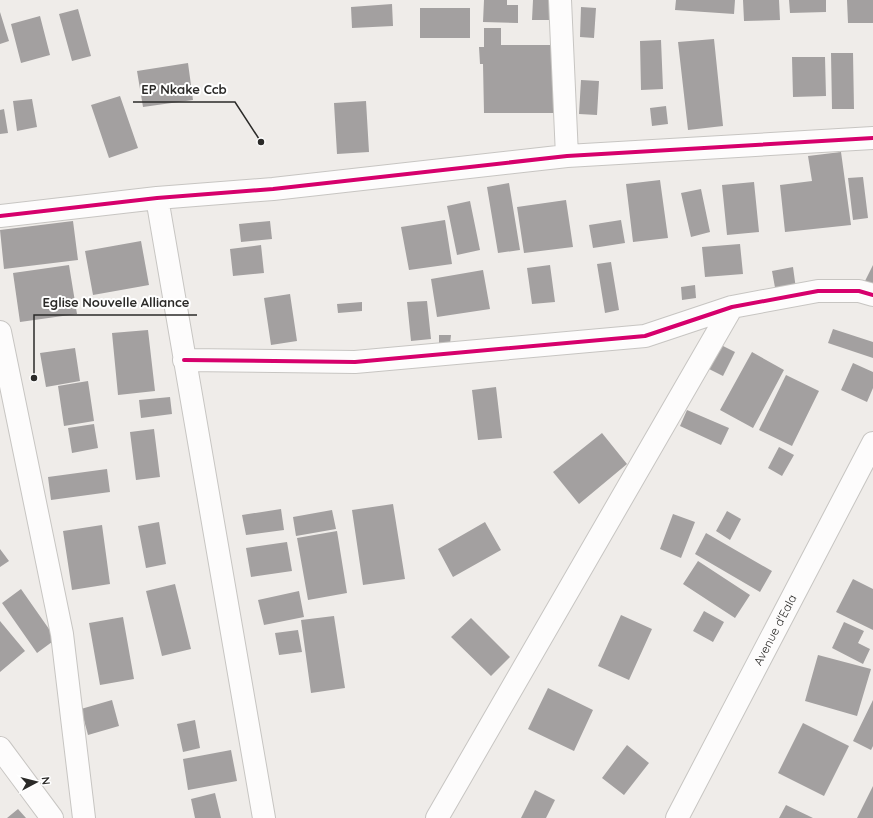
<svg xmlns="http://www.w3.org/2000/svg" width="873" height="818" viewBox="0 0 873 818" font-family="Quicksand,sans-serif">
  <rect width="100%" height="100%" fill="#efece9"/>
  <path fill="#a3a0a0" d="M484,0h23v5h11v18l-35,-1z
    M533,0h22l-1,20h-22z
    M676,0h59l-1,14 -59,-4z
    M743,0h36l1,20 -36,1z
    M789,0h37v12l-36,1z
    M847,0h26v23h-25z
    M392,4l1,22 -41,2 -1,-21z
    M581,7l15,1 -2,30 -14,-1z
    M420,8h50v30h-50z
    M78,9l13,47 -19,5 -13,-47z
    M0,12l9,29 -9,3z
    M40,16l10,39 -29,8 -10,-39z
    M484,28h17v17h56v68h-73l-1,-49h-3l-1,-17h5z
    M714,39l9,87 -35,4 -10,-88z
    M661,40l2,49 -22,1 -1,-49z
    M831,53h22l1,56h-22z
    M792,57h33l1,39 -33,1z
    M188,63l5,37 -50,7 -6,-36z
    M581,80l18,1 -2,34 -18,-1z
    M120,96l18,52 -29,10 -18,-53z
    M32,99l5,28 -20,4 -4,-30z
    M366,101l3,51 -32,2 -3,-51z
    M666,106l2,18 -16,2 -2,-18z
    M4,109l4,24 -8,1v-24z
    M841,152l10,73 -66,7 -5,-47 32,-4 -4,-25z
    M863,177l5,41 -15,2 -5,-42z
    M660,180l8,58 -35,4 -7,-58z
    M754,182l5,50 -32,3 -5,-50z
    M509,183l11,67 -22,3 -11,-66z
    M701,189l9,43 -19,5 -10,-44z
    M566,200l7,47 -49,6 -7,-46z
    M470,201l10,49 -23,5 -10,-49z
    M445,220l7,44 -43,6 -8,-43z
    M621,220l4,23 -32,5 -4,-23z
    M73,221l5,39 -74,9 -4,-39z
    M270,221l2,18 -31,3 -2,-18z
    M141,241l8,44 -56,10 -8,-44z
    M740,244l3,30 -38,3 -3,-30z
    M261,245l3,28 -31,3 -3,-27z
    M611,262l8,48 -14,3 -8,-49z
    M69,265l8,49 -57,8 -7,-49z
    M550,265l5,37 -23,2 -5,-36z
    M873,265v20l-8,-4z
    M793,267l3,22 -20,4 -4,-22z
    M483,270l7,39 -53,8 -6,-38z
    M695,285l1,13 -14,2 -1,-13z
    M290,294l7,47 -26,4 -7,-47z
    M427,301l4,38 -20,2 -4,-39z
    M362,302v9l-24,2 -1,-9z
    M833,329l40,13v16l-45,-15z
    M148,330l7,61 -37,4 -6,-62z
    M439,335h12l-1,9 -11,-1z
    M719,344l16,8 -12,24 -16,-8z
    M75,348l5,33 -34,6 -6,-34z
    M752,352l32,18 -31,58 -33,-18z
    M853,363l20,9v16l-6,14 -26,-12z
    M786,375l33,16 -27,55 -33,-16z
    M88,381l6,40 -30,5 -6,-40z
    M496,387l6,51 -24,2 -6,-50z
    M170,397l2,17 -31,4 -2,-18z
    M687,410l42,18 -8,17 -41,-19z
    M94,424l4,24 -26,5 -4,-25z
    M154,429l6,48 -24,3 -6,-48z
    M602,433l25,31 -48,40 -26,-32z
    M779,447l15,8 -12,21 -14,-8z
    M107,469l3,23 -59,8 -3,-23z
    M393,504l12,75 -42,6 -11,-75z
    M281,509l3,21 -38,5 -4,-20z
    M332,510l4,19 -40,7 -3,-19z
    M727,511l14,8 -11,21 -14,-9z
    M673,514l22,8 -14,36 -21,-9z
    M159,522l7,42 -20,4 -8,-42z
    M485,522l16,28 -48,27 -15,-28z
    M102,525l8,59 -38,6 -9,-59z
    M337,531l10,62 -39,7 -11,-62z
    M706,533l66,38 -12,21 -65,-38z
    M287,542l5,29 -41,6 -5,-29z
    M0,549l9,12 -9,6z
    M698,561l52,34 -15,23 -52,-34z
    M853,579l20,10v41l-37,-18z
    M175,584l16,65 -29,7 -16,-65z
    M21,589l35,50 -19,14 -35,-50z
    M299,591l5,26 -40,8 -6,-25z
    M704,611l20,11 -11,20 -20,-11z
    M621,615l31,14 -23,51 -31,-14z
    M334,616l11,72 -34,5 -10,-73z
    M123,617l11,62 -34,6 -11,-62z
    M471,618l39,39 -19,19 -40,-39z
    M0,621l25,30 -25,21z
    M844,622l20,9 -6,12 12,6 -7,15 -31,-16z
    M298,630l4,22 -23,3 -4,-22z
    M818,655l53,14 -14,47 -52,-15z
    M548,688l45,22 -19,41 -46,-22z
    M112,700l7,26 -31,9 -7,-26z
    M873,700v46l-2,4 -18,-9z
    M195,720l5,28 -17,4 -6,-28z
    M803,723l46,23 -25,50 -46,-23z
    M627,745l22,18 -25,32 -22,-17z
    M231,750l6,31 -49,9 -5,-31z
    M873,786v32h-16z
    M535,790l20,10 -9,18h-25z
    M215,793l6,25h-26l-4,-19z
    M786,805l27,13h-34z
    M18,809l8,9h-19z"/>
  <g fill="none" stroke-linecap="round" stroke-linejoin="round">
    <defs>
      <path id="street" d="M560,0l7,156
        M157,198l107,620
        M0,216l157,-18 116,-9 294,-33 306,-18
        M0,332l62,302 22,184
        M184,360l171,2 290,-26 87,-29 86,-16h41l14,4
        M0,748l52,70
        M437,818l295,-511"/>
      <g id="secondary">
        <path id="s1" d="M677,818l196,-375"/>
      </g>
    </defs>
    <use href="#street" stroke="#c7c5c2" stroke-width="24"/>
    <use href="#secondary" stroke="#c7c5c2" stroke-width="24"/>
    <use href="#street" stroke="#fdfcfc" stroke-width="22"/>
    <use href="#secondary" stroke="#fdfcfc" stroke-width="22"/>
    <defs>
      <path id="cycleway" d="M0,216l157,-18 116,-9 294,-33 306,-18
        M184,360l171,2 290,-26 87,-29 86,-16h41l14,4"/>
    </defs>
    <use href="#cycleway" stroke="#fff" stroke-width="6"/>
    <use href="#cycleway" stroke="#d6006c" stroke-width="4"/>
  </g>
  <g text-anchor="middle" stroke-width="4" stroke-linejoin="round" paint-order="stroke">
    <g font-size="12" fill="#2b2a28" stroke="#fff">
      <text dy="4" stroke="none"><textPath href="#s1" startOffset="212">Avenue d'Eala</textPath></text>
    </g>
  </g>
  <path fill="none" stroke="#2b2a28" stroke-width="1.5" d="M261 142L235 102H133M34 378L34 315H197"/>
  <g fill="#2b2a28" stroke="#fff" stroke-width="1.5">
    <circle cx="261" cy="142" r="4"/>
    <circle cx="34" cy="378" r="4"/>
  </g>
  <g font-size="13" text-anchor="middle" font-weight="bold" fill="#2b2a28" stroke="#fff" stroke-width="4" stroke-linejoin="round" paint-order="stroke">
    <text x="184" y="94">EP Nkake Ccb</text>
    <text x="116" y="307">Eglise Nouvelle Alliance</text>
  </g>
  <g transform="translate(36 782) rotate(83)" stroke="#ffffff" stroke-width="3" paint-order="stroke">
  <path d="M0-3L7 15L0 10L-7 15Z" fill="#2b2a28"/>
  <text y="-6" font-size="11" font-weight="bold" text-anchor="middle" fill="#2b2a28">N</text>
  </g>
</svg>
